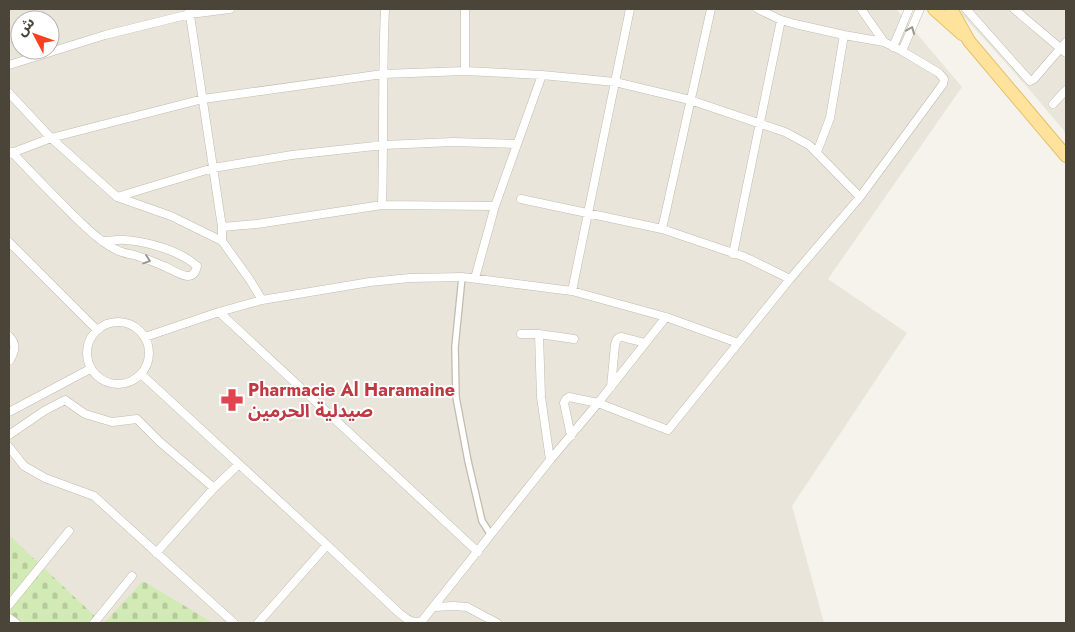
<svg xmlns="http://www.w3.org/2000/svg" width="1075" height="632" viewBox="0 0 1075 632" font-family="Jost,'Noto Sans Arabic',sans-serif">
  <defs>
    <pattern id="cemetery-stones" width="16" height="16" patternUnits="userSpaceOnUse" patternTransform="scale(1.25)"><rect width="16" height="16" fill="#d2eab5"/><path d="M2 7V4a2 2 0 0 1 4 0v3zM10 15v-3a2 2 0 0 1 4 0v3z" fill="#b6ca9c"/></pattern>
  </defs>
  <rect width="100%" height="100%" fill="#f6f3ec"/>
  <path fill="#eae5da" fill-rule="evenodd" d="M9,9h887l66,78 -134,192 79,54 -115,173 32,117h-815zM20,20h30v30h-30z
    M957,9h109v124l-38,-45z"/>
  <path fill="url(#cemetery-stones)" d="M9,535l93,88h-93z
    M143,581l70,42h-109z"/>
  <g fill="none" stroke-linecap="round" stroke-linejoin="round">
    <defs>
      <path id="pedestrian" d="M462,277l-7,70 1,50 12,64 14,60 9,14"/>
      <path id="minor" d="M189,9l33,218v14
        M861,9l23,33
        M966,9l64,72 4,-2 32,-37
        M1014,9l52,44
        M893,47l16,-38
        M902,51l18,-42
        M9,65l96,-30 85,-21 40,-5
        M465,71v-62
        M9,93l42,45 66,59 54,19 51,25 28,39 12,20
        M1053,104l13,-14
        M12,152c20,22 41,43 62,64 14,13 27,27 45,35 5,2 10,3 15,4 11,3 22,8 32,12 11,5 27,18 31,-1 -17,-15 -48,-24 -71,-26 -8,-1 -16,1 -24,1
        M817,152l13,-34 14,-83
        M9,154l42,-16 152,-39 180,-25 82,-3 77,4 73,7 75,18 95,32 24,13 51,52
        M117,197l96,-29 79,-13 92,-10 69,-3 64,2
        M521,199l141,30 83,28 45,22
        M382,205c2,-65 0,-131 3,-196
        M222,227l35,-3 125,-19 113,1
        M662,229l49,-220
        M9,242l88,88
        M733,254l48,-234
        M475,278l20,-72 47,-131
        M572,291l58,-282
        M219,312l259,240
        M87 353a31 31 0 1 1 62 0a31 31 0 1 1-62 0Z
        M521,334h18l35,5
        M539,334l2,63 9,63
        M9,336c8,8 6,15 1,24
        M145,337l74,-25 43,-12 108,-18 40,-4 52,-1 110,14 94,26 72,26
        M141,374l186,171 71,67c9,7 13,12 24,9l128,-161 48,-57 68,-86
        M611,387l4,-42c1,-4 2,-8 7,-8l23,6
        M9,412l81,-43
        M9,435l35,-24 21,-11 20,14 27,8 25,-3 23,23 54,46
        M571,436l-7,-33 2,-4 3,-2 29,6 70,27 122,-151 70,-82 83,-113 1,-5 -5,-6 -37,-22 -18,-9 -40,-7 -49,-11 -14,-4 -23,-11
        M9,447l15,19 21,12 49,18 140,127
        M156,553l58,-65 25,-24
        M9,605l60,-74
        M434,607l20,-1 13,1 30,16
        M9,618l7,5
        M94,623l38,-47
        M258,623l69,-78"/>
      <path id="primary" d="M934,9l28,25
        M951,9l18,32 97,115"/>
    </defs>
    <use href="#pedestrian" stroke="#c2bbae" stroke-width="8"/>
    <use href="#minor" stroke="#c2bbae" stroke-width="9"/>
    <use href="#primary" stroke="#e6c16a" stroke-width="14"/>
    <use href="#pedestrian" stroke="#fff" stroke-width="5.5"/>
    <use href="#minor" stroke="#fff" stroke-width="8"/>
    <use href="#primary" stroke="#ffe39c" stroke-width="12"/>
  </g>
  <defs><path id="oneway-chevron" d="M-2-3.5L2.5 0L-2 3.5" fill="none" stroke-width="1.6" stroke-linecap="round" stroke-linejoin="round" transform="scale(1.25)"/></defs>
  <g stroke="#9c9892">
    <use href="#oneway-chevron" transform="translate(911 30) rotate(-67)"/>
    <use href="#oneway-chevron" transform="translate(147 260) rotate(19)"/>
  </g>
  <defs>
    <symbol id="pharmacy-bare" viewBox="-9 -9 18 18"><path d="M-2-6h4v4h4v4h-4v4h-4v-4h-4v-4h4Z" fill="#e0444e" stroke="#fff" stroke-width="2.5" paint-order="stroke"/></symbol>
  </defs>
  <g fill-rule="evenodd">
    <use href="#pharmacy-bare" x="216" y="384" width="32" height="32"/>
  </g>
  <g text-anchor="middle" stroke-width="4" stroke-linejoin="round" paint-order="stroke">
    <g font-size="18" font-weight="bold" fill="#be3a42" stroke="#fff" text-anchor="start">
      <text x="248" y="396">Pharmacie Al Haramaine<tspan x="248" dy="21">صيدلية الحرمين</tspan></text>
    </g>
  </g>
  <rect width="1075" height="632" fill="none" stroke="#4b4439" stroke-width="20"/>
  <g transform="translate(35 35) rotate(311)"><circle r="24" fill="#ffffff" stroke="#b7b4b0"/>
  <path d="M0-4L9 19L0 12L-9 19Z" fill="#fc3f1d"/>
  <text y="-8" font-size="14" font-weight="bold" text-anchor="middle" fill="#4b4439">ش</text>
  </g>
</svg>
